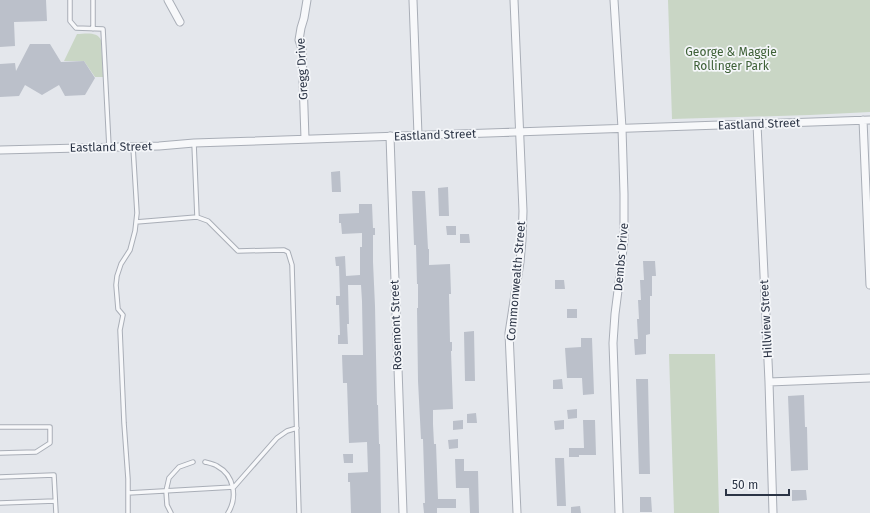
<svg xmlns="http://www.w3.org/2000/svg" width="870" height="513" viewBox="0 0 870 513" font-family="'Fira Sans',sans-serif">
  <rect width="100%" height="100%" fill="#e4e7ec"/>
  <path fill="#c9d6c5" d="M668,0h202v112l-60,3 -138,4z
    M77,34c8,0 20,-3 24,6l2,37h-8l-11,-16h-20z
    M669,354h46l4,159h-45z"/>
  <path fill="#bbc0ca" d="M0,0h46l1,21 -33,1 1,24 -15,1z
    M30,44h20l11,18 23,-1 11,17 -10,17 -20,1 -6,-11 -17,10 -17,-10 -6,11 -19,1v-33l15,-1 1,8z
    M340,171l1,21h-9l-1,-20z
    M448,187l1,29h-10l-1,-28z
    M412,191h13l3,58h1v16l21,-1 1,30h-2l1,48h2v9h-1l2,58 -20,1v14l1,20h2l2,55h18v9h-19v5h-13l-1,-10h2l-2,-64h-2l-3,-58 -1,-73h1v-24h-1l-1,-39h-2z
    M359,204h13l1,24h2v7h-2v27l2,44 2,99h1l1,39h1l1,69h-30l-1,-31h-2v-9l20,-1 -1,-30 -18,1 -2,-60h-4l-1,-28h21l-1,-54 -1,-16h-13l1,39h-2l1,20h-10v-9h2l-1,-30h-3v-9h4l-1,-30h-3l-1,-9 10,-1 1,20 14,-1v-28h2v-14l-20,1 -1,-11h-2v-9l20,-1z
    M446,226h10v9h-9z
    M460,234h9l1,9h-10z
    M643,261h12l1,15h-4v20h-2v38l-4,1v19l-11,1 -1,-16h4l-1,-20h2l-1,-19h3l-1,-20h4z
    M555,280h9l1,9h-10z
    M567,309h10v9h-10z
    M474,331l1,50h-10l-1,-49z
    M581,338h11l2,56 -11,1 -1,-17h-15l-2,-30 16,-1z
    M562,379l1,10h-10v-9z
    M636,379h12l2,95h-11z
    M804,395l1,32h2l1,43 -17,1 -3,-75z
    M577,409v9l-9,1 -1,-9z
    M476,413l1,10h-10v-9z
    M463,420v9l-10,1v-9z
    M564,420v9l-9,1 -1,-9z
    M583,420h12l1,35h-17v2h-10v-9h15z
    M458,439v9l-9,1 -1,-9z
    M343,454h10v9h-9z
    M555,458h9l2,48h-9z
    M455,459h9v12h14l1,42h-9l-1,-25h-13z
    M792,490h14l1,10 -15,1z
    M640,497h11l1,15h-12z
    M580,506l1,7h-10v-6z"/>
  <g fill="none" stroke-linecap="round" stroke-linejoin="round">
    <defs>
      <path id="service" d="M70,0v21l6,7 27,1 6,118
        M93,0v29
        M194,143l3,74
        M136,222l61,-5 11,4 30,30 46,-1 4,2 4,13 7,248
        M0,427h50v16l-14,9 -36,1
        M205,462c4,1 9,2 12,4 17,9 21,31 11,47
        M0,477l54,-2 2,38
        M128,493l106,-6 43,-49 10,-7 10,-3
        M0,503l55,-2
        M128,513v-34l-4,-56 -4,-93 3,-15 -5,-6 -2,-24 1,-9 4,-12 9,-14 5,-19 2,-18 -4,-66
        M171,513l-4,-8 -1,-14 3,-13 10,-11 14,-5"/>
      <path id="minor" d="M168,0l12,22
        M413,0l5,135
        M514,0l9,211 -1,29 -2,22 -11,71 8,180
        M614,0l8,128 2,66v45l-3,28 -6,47 -2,29 6,170
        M863,120l7,165
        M757,124l12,258 4,131
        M390,136l13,377
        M305,139l-3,-90 -3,-9 2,-12 3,-10 3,-18
        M0,150l159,-4 35,-3 676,-23
        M769,382l101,-4"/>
    </defs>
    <use href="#service" stroke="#a9aeb7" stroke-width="5.5"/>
    <use href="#minor" stroke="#a9aeb7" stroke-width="9"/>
    <use href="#service" stroke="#f7f8fa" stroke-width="3.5"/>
    <use href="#minor" stroke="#f7f8fa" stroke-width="7"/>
  </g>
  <g text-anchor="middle" stroke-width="3.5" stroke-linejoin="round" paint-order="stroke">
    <g font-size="12" fill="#3f6138" stroke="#f4f6f9">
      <text x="731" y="56">George &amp; Maggie<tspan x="731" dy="14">Rollinger Park</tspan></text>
    </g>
    <g font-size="12" fill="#2b3445" stroke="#f4f6f9">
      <text transform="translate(302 69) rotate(-93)" y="4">Gregg Drive</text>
      <text transform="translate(759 124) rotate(-2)" y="4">Eastland Street</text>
      <text transform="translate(435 135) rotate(-2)" y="4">Eastland Street</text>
      <text transform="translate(111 147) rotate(-1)" y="4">Eastland Street</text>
      <text transform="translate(621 257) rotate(-85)" y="4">Dembs Drive</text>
      <text transform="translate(516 281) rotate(-85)" y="4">Commonwealth Street</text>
      <text transform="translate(766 319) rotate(-93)" y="4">Hillview Street</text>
      <text transform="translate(396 325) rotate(-92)" y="4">Rosemont Street</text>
    </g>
  </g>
  <path d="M726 489v6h63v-6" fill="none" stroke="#2b3445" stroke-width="2"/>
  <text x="732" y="489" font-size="12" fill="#2b3445" stroke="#f4f6f9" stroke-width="3" paint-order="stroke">50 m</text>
</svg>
